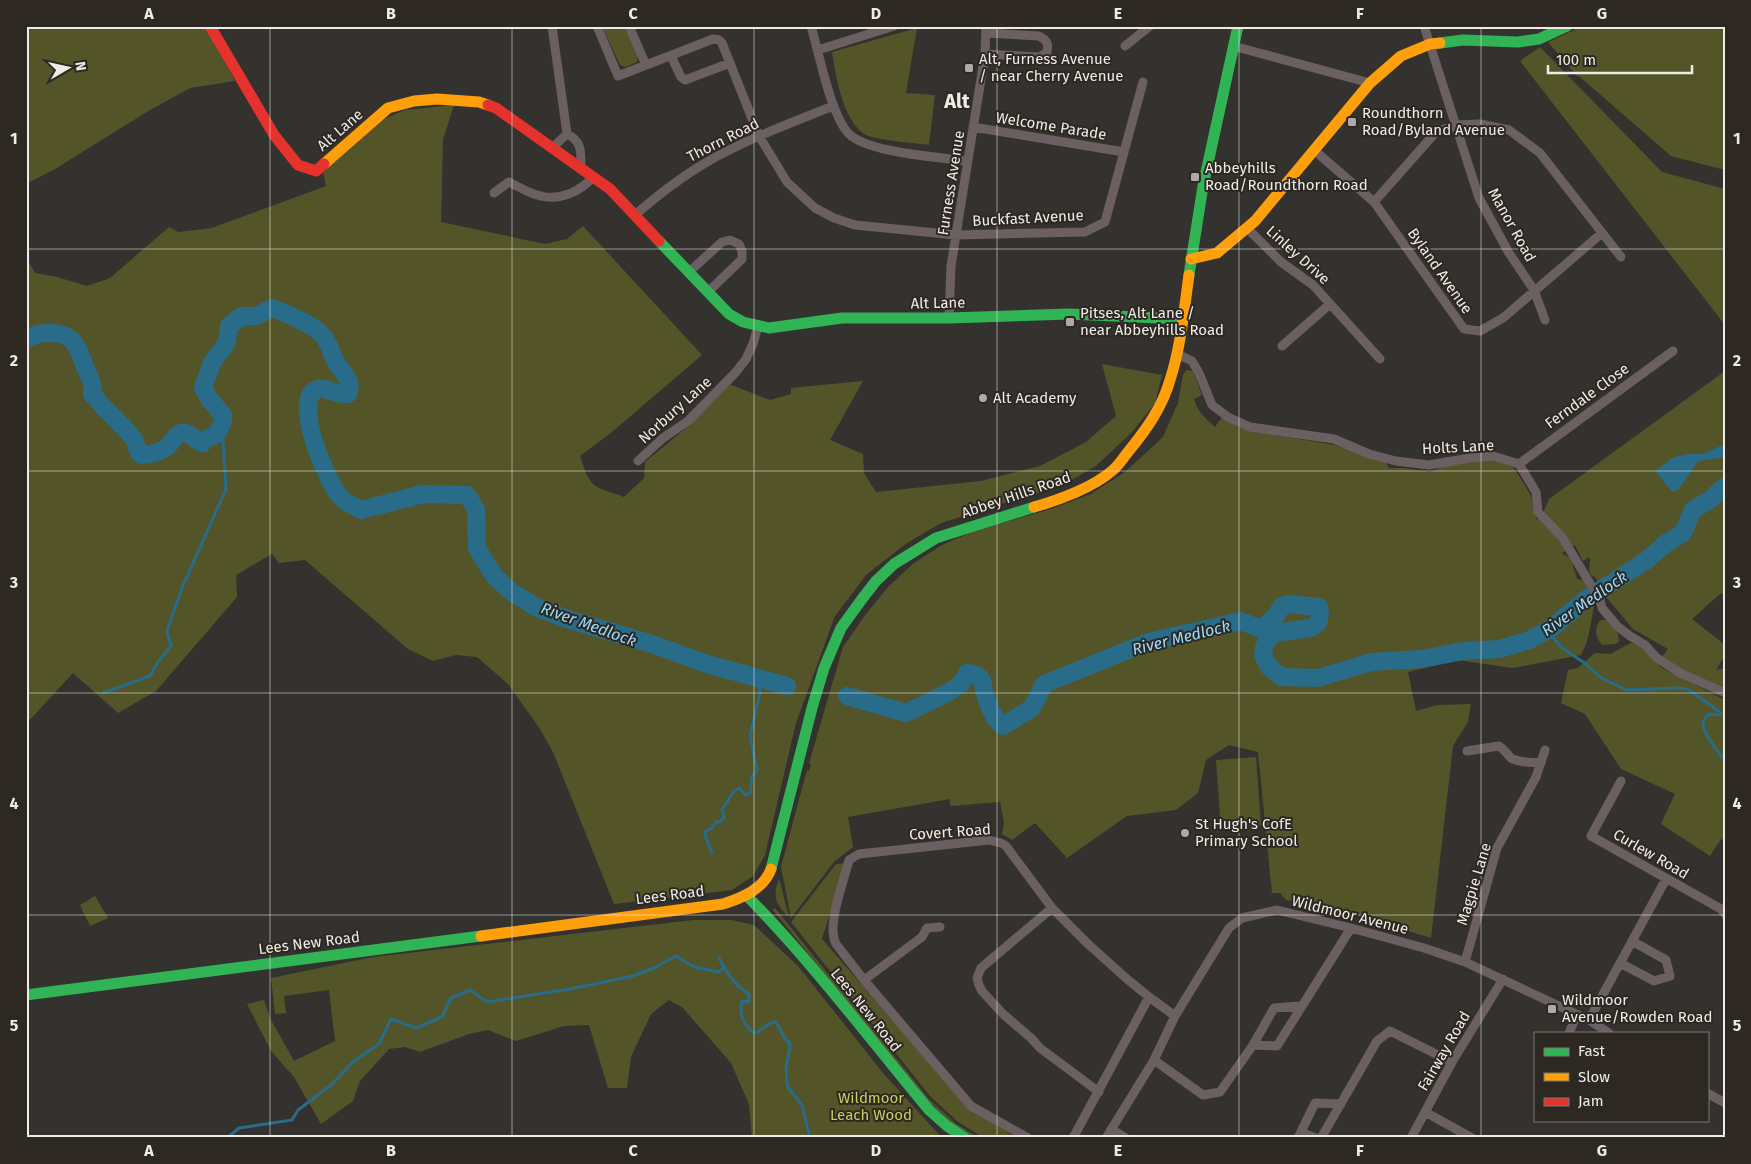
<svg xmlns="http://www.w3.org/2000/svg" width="1751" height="1164" viewBox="0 0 1751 1164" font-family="'Fira Sans',sans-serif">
  <rect width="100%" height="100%" fill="#34322f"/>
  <path fill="#535529" d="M26,26h179l30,55 -45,7 -40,22 -95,59 -29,15z
    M602,26h24l12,30 -1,6 -11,5 -6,-2z
    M1583,26h142v144l-54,-14 -91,-79 -3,-1 -29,-34z
    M917,28l-11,65 29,2 -6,50c-14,-2 -56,-5 -65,-11 -22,-16 -28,-58 -32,-82z
    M1540,47l122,125 63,17v136l-205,-264z
    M454,105l-11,34 -2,83 104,22 22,-5 16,-13 119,129 -90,77 -32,24c10,33 13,30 44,41l20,-19 1,-16 46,-38 38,-40 41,16 21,-6v-6l72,-7 -33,59 33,14 1,19 12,19 105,-11 59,-15 46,-24 30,-26 -14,-52 60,11 -7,28 -22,28 -37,35 -35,20 -120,37 -34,20 -40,31 -32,42 -39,107 -31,132 -12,21 -21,14 -118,14 -61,-152 -13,-23 -32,-45 -31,-27 -21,-2 -23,6 -25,-12 -103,-89 -26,3 -7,-9 -36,21 1,22 -81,94 -38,22 -45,-40 -47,51v-467l9,16 22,4 30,9 23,-8 59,-51 9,5 34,-4 114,-42 -3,-14 61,-53 21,-9z
    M1186,370l7,1 9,24 -8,4c3,12 12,20 21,28l7,-10 53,18 60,10 50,16 4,7h14l27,4 17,-7 47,-5 19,7 8,12 10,17 3,17 3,7 6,-7 6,-14 176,-128v226l-4,-4 -29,26 33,26v10l-9,15 9,-2v23l-41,-19 -22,-15 6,-8 -35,-20 -26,-31 -12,-21 -4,-2 -2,-5 1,-10 -1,-3 -6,4 -8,-16 -13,8 9,6 6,20 6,1 12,21c-4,18 -5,38 -14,54l-68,13 -56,-8 -49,12 8,39 21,-6 34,-1 -3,18 -15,24 -22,192 -88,-27 -57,-11 -6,-7h-8l-14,-141 -29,-7 -23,15 -8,33 -22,17 -49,6 -60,42 -32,-35 -23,17 -10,-6 2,-11 -4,-21 -50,4v-7l-102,18 5,30 -19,15 -43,56 -10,-51 26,-97 2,1 2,-7 -2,-1 34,-116 23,-33 22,-27 26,-24 28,-18 35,-15 74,-21 40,-15 34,-22 38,-35 15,-34 5,-28z
    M1600,620h5l12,9 2,12 -3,3 -14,1c-7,-8 -8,-15 -2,-25z
    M1631,643l9,3 22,22 63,32v141l-4,-2 -11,17 -49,-32 14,-30 -54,-25 -36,-55 -24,-11 7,-33 10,-2 17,-15 15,1z
    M1256,757l5,68 -40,3 -5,-68z
    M846,863l-24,76 147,169 48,30h-33l-26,-16 -28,-26 -139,-174 45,-58z
    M779,878l10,39c-15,-14 -16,-21 -10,-39z
    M95,896l13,22 -18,8 -10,-21z
    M775,908l154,191 26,24 24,15h-4l-21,-13 -27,-25 -154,-190z
    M693,920h39l22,5 44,41 85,107 59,65h-190l-3,-34 -18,-41 -49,-56 -13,-7 -18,14 -20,43 -4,31h-19l-19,-63 -25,1 -48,15 -28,-11 -19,4 -49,18 -15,-5 -16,2 -29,32 -7,20 -32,23 -27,-47 -23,-26 -24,-47 17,-4 6,18 24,43 41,-20 -6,-51 -45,6 2,17 -11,1 -4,-36 102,-21z"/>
  <path fill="#286c89" d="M1725,444v13l-27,4 -19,28 -6,3c-5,-5 -15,-16 -17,-22l18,-13 15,-3h14z"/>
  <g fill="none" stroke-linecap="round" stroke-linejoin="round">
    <path stroke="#286c89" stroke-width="3" d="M1547,630l14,17 25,17 15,14 26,12 50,-2 11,1 33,24 -2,2 -10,-1c-3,3 -6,6 -6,10 1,10 15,29 22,36
      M103,693l47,-17 8,-14 13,-16 -4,-15 15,-43 44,-99 -3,-49 -6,-6
      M712,853l-7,-18 1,-4 6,-3 4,-6h4l4,-5 -2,-7 12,-19 5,-3 7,7 4,-2 2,-17 5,-6 -7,-34 10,-43 -1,-8 -6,-2 -1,-7
      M719,958c7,14 16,28 30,36v8l-7,-1c-3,13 0,23 12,32 9,-2 12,-11 22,-11l9,17 4,3 1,5 -4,20 1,19 15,19 8,33
      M227,1138l12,-10 53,-8 6,-10 33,-25 23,-24 25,-17 12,-25 25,9 26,-11 9,-19 19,-8 17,12 83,-13 63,-13 23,-9 20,-11 18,11 25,5 5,-4"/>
    <path stroke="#286c89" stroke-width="18" d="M26,340c6,-5 14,-7 22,-7 27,-1 29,14 38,36 4,9 8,15 6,25 13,16 28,28 41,44 4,5 3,12 8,17 8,0 21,-3 27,-9 6,-5 8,-15 18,-13 7,2 10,9 17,10l1,-3 13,-6 6,-13v-6l-13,-15 -7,-12 9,-25 15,-21 2,-16 13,-10h14l16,-8c12,4 44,18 51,28 7,7 7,16 12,24 6,12 19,20 13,34 -11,2 -22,-8 -30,-5 -28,9 10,95 23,109 4,5 14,8 20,12l62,-16 44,1 9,14 1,39 17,28 19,17 23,14 31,12 85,25 55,20 80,22
      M847,696l59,17 41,-20 14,-9 6,-11c5,0 11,2 14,6 3,4 2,8 3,12 4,12 9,29 19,35l29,-18 12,-24 104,-42 93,-21 17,7 7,-2 10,-9 7,-11 6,-2 31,3 1,7 -2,9 -7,5 -36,5 -6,5 -5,9 -1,8 6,12 13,10 36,1 53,-16 51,-3 41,-8 36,-2 31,-9 23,-13 32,-27 62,-40 18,-16 18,-11 10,-23 18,-11 8,-8 6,-4"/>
    <path stroke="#6b6061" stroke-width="9" d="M552,26l15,108
      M597,26l21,50 95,-37 6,1 3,3 37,93 28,46 28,26 19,10 21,7 101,10 129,-3 20,-10 38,-140
      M629,26l17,39
      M811,26c8,27 20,90 38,108 20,19 90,23 118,27
      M1424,26l55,172 30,55 25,37 11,30
      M1125,46l25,-20
      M1233,46l137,37
      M818,50l76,-24
      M985,54l55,3 7,-5c2,-8 0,-12 -8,-16l-53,-3
      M671,56l10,21 4,3 45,-17
      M973,127l151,25
      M552,148l15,-14c15,7 14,18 14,34
      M1314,150l60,52 90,127 16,2 23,-13 99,-85
      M494,193l15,-11c10,5 21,12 32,14 19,5 40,-5 52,-19
      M1374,202l62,-70 20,-7 24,-1 29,6 31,23 81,104
      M635,215c23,-20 46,-38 72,-53 40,-23 84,-39 126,-56
      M1247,228l34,34 32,23 67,74
      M689,272l33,-30 8,-2 9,4 3,7v8l-34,33
      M949,318l2,-52 34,-212 1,-28
      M1282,346l48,-42
      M1177,354l15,7 7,12 13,32 16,12 22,10 84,12 35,15 27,7 33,4 41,-7 23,-2 26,8 17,28 2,20 24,25 38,63 2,8 15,18 13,10 15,9 12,13 23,15 45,20
      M638,461l25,-23 25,-17 48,-49 10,-13 7,-15 5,-18
      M1519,464l154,-113
      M1467,751l32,-5c6,4 8,8 12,12 7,5 22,4 30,5
      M1621,781l-30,55 130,73 4,5
      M1052,908l-71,60 -4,10 2,7 3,6 21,23 28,24 9,10 59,44
      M1465,962l32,-114 39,-71 9,-27
      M1620,963l34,18 16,-5 -4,-16 -34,-19
      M864,980l58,-43 5,-9 13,-1
      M1589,1020l77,-141
      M1569,1033l8,-18
      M1253,1045l21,-37 27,-2
      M1154,1060l49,35 17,-3 33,-47 24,1 74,-118
      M1707,1093l18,10
      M1425,1112l47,26
      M1111,1129l15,9
      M1028,1138l-57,-32 -107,-126 -28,-36c-10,-19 8,-63 13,-84l10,-6 130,-14 12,3 5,3 46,62 36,36 39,35 22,18 26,19
      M1073,1138l76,-141
      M1106,1138l48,-78 21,-44 54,-88 13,-10 35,-8 74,18 73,20 41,14 124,58 20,13
      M1298,1138l17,-35 26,1
      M1302,1138l3,-4 11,4
      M1321,1138l56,-97 13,-10 62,31
      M1411,1138l41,-76 51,-83"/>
    <path stroke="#30b455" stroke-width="11" d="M1440,43l23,-3 55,2 21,-3 28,-13
      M659,241l70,73 14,8 26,6 73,-10h107l120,-4 112,5
      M1189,275l14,-89 35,-160
      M771,869l41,-161 12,-40 17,-40 21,-29 14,-18 18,-17 42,-26 98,-31
      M747,896c66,67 122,142 182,214l18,16 18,12
      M26,995l455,-59"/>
    <path stroke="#ff9f0a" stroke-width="11" d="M324,164l64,-56 26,-7 23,-2 42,3 9,3
      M1191,259l26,-6 38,-32 115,-138 31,-27 29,-12 10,-1
      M1034,507c25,-7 60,-20 79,-37 6,-5 10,-12 15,-18 18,-22 34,-44 42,-72 11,-34 14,-70 19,-105
      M481,936l242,-32c19,-6 41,-15 48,-35"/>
    <path stroke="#e5322d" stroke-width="11" d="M210,26l64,109 24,30 18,6 8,-7
      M488,105l8,3 114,81 49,52"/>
  </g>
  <path fill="none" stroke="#efebe7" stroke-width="1" stroke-opacity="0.55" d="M270,26v1112M512,26v1112M754,26v1112M997,26v1112M1239,26v1112M1481,26v1112M26,249h1699M26,471h1699M26,693h1699M26,915h1699"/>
  <g fill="#aeaaa7" stroke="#2d2822" stroke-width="2">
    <rect x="964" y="63" width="10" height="10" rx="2.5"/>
    <rect x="1347" y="117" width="10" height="10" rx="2.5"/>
    <rect x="1190" y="172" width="10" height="10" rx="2.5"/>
    <rect x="1065" y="317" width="10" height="10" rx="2.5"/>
    <circle cx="983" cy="398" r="5"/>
    <circle cx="1185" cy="833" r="5"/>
    <rect x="1547" y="1004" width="10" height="10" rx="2.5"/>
  </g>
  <g text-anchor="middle" stroke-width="4" stroke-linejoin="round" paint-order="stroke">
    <g font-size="15" fill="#efebe7" stroke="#2d2822" text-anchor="start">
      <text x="979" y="64">Alt, Furness Avenue<tspan x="979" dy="17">/ near Cherry Avenue</tspan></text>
      <text x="1362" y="118">Roundthorn<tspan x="1362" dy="17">Road/Byland Avenue</tspan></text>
      <text x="1205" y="173">Abbeyhills<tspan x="1205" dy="17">Road/Roundthorn Road</tspan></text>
      <text x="1080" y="318">Pitses, Alt Lane /<tspan x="1080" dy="17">near Abbeyhills Road</tspan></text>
      <text x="993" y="403">Alt Academy</text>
      <text x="1195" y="829">St Hugh's CofE<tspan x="1195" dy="17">Primary School</tspan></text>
      <text x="1562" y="1005">Wildmoor<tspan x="1562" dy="17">Avenue/Rowden Road</tspan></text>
    </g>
    <g font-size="15" fill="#efebe7" stroke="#2d2822">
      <text transform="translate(1051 126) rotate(9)" y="5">Welcome Parade</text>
      <text transform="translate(340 130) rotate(-41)" y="5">Alt Lane</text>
      <text transform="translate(723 140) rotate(-27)" y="5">Thorn Road</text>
      <text transform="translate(951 183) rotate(-81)" y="5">Furness Avenue</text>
      <text transform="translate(1028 218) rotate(-3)" y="5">Buckfast Avenue</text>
      <text transform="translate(1512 225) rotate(61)" y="5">Manor Road</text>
      <text transform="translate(1298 255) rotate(42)" y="5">Linley Drive</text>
      <text transform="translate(1440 271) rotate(55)" y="5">Byland Avenue</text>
      <text transform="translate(938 303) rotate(-1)" y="5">Alt Lane</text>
      <text transform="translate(1587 396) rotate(-36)" y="5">Ferndale Close</text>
      <text transform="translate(675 410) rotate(-42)" y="5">Norbury Lane</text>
      <text transform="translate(1458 447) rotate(-3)" y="5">Holts Lane</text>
      <text transform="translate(1016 495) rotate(-19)" y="5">Abbey Hills Road</text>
      <text transform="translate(950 832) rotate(-4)" y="5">Covert Road</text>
      <text transform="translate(1651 854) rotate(30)" y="5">Curlew Road</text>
      <text transform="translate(1474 884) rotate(-73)" y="5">Magpie Lane</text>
      <text transform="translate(670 895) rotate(-7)" y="5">Lees Road</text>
      <text transform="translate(1350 915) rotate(14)" y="5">Wildmoor Avenue</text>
      <text transform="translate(309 943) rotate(-7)" y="5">Lees New Road</text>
      <text transform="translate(866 1010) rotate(51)" y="5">Lees New Road</text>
      <text transform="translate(1444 1051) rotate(-60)" y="5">Fairway Road</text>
    </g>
    <g font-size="15" fill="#cbce59" stroke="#2d2822">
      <text x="871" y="1103">Wildmoor<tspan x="871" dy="17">Leach Wood</tspan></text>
    </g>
    <g font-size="16" font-style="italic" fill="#96dbfd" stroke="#2d2822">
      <text transform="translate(1584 603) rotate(-35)" y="6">River Medlock</text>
      <text transform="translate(589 624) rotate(20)" y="6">River Medlock</text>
      <text transform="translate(1181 637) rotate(-14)" y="6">River Medlock</text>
    </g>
    <g font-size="20" font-weight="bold" fill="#efebe7" stroke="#2d2822">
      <text x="957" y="108">Alt</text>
    </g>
  </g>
  <rect width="1751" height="1164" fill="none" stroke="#2d2822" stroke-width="55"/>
  <rect x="1534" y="1032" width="175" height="90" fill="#2d2822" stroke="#7b7671"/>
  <rect x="1544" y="1048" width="25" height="8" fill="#30b455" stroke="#7b7671"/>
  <text x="1578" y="1056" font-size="15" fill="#efebe7">Fast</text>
  <rect x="1544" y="1073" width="25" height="8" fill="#ff9f0a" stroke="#7b7671"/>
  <text x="1578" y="1082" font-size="15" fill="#efebe7">Slow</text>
  <rect x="1544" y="1098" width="25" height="8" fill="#e5322d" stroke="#7b7671"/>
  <text x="1578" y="1106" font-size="15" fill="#efebe7">Jam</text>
  <g transform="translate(68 68) rotate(81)" stroke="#2d2822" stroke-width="4" paint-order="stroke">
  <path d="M0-4L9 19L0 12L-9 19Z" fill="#efebe7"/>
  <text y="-8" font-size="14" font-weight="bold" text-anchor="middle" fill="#efebe7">N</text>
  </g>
  <path d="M1548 65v8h144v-8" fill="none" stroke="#efebe7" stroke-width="2.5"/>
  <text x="1556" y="65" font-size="15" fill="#efebe7" stroke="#2d2822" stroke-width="4" paint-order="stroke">100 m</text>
  <rect x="28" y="28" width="1696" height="1108" fill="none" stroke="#efebe7" stroke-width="2"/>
  <g font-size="16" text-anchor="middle" font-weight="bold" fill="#efebe7">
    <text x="149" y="19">A</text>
    <text x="391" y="19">B</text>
    <text x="633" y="19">C</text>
    <text x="876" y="19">D</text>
    <text x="1118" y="19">E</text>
    <text x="1360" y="19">F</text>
    <text x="1602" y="19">G</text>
    <text x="14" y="144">1</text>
    <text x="1737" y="144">1</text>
    <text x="14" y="366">2</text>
    <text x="1737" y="366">2</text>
    <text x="14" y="588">3</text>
    <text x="1737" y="588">3</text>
    <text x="14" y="809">4</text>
    <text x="1737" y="809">4</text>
    <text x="14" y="1031">5</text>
    <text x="1737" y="1031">5</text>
    <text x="149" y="1156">A</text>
    <text x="391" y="1156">B</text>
    <text x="633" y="1156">C</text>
    <text x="876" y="1156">D</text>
    <text x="1118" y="1156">E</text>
    <text x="1360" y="1156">F</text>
    <text x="1602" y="1156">G</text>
  </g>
</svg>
